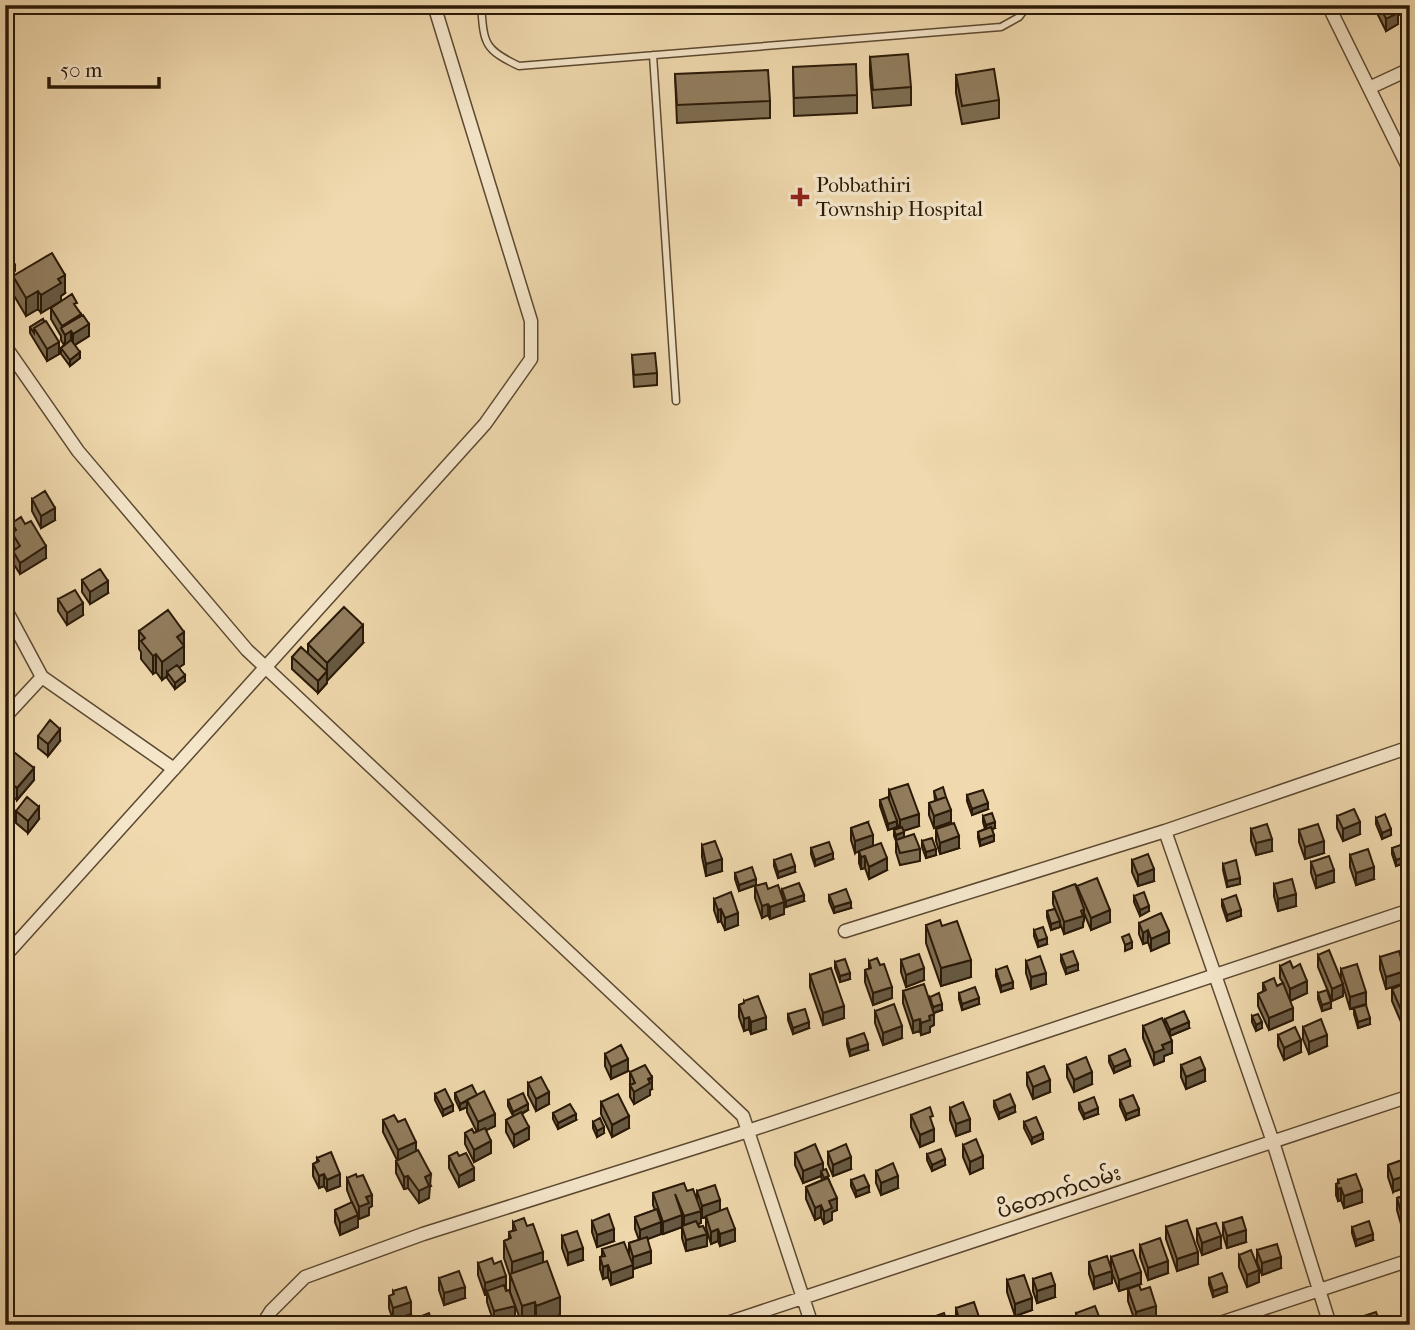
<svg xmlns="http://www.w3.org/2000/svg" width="1415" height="1330" viewBox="0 0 1415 1330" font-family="'IM FELL French Canon','Noto Sans Myanmar',serif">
  <rect width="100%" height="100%" fill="#f0d9ae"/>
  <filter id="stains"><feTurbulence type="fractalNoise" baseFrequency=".00286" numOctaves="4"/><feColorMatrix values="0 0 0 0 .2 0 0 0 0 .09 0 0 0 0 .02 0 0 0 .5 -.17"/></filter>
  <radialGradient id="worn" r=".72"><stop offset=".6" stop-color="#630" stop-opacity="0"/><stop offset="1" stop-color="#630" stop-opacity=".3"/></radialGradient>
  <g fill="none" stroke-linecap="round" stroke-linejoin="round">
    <defs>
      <path id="service" d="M481,5c3,38 2,44 38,61l482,-39 18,-10 9,-12
        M653,55l23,346"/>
      <path id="minor" d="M1328,5l82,166
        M1369,88l41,-19
        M5,346l73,105 169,199 496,466 69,209
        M5,608l37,69 132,92
        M5,717l37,-40
        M1165,831l108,311 57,183
        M845,931l320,-100 245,-84
        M5,956l480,-532 46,-65v-38l-97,-316
        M262,1325l9,-14 34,-34 118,-43 325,-103 662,-221
        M721,1325l689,-229
        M1214,1325l196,-65"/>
    </defs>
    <use href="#service" stroke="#5c4931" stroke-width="9"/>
    <use href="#minor" stroke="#5c4931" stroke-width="15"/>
    <use href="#service" stroke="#f5e6ca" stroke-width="6"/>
    <use href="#minor" stroke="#f5e6ca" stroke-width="12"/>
  </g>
  <path fill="#7d6c51" stroke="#2a1907" stroke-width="2" d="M1376,5h25v9l-3,1v9l-12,7 -10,-20z
    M870,57l41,30v18l-38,3 -3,-33z
    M793,67l64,28v18l-63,3z
    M675,74l95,27v17l-93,5z
    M956,75l43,25v18l-37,6 -6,-31z
    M13,276l52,17 -4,3v5l-20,12 -3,-4 -12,7 -13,-22z
    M51,308l26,1 12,27 -14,9 5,13 -10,8 -9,-12v-6l3,-3 -3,-5v-4l-10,-17z
    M43,319l16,35 -12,7 -17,-28v-6z
    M632,355l25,18v12l-23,2z
    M32,499l23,21 -14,8 -9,-17z
    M12,523l34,35 -26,16 -7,-11v-12l2,-2 -3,-5z
    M82,580l26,13 -18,11 -8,-12z
    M58,599l25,16 -16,10 -9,-14z
    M139,631l45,19v14l-5,3 6,14 -10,8 -8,-11v-2l-5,4 -6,-8 -3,2 -12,-15v-7l-2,-3z
    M363,643l-36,37v3l-9,10 -26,-24v-12l16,-3v-10z
    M38,736l22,5 -12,15 -10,-8z
    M5,754l29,26 -17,20 -12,-10z
    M889,790l30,36 -16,5 1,6 16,12v12l-20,4 -4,-13v-11l-2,-5v-6l5,-2 -2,-5v4l-9,3 -8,-24v-6l9,1z
    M934,791l17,31 -17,6 -5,-13v-12l6,-2z
    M967,795l21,14 -16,6 -5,-14z
    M16,811l23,8 -11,14 -12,-10z
    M983,816l12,12 -3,1 2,12 -14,5 -2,-8v-6l7,-3 -2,-7z
    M1337,816l23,18 -17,7 -6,-13z
    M1376,818l15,17 -9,4 -6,-15z
    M868,822l-13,31 -4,-13v-12z
    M936,829l23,19 -19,6 -4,-13z
    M1251,829l21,22 -16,4 -5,-14z
    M1299,830l25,23 -19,6 -6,-17z
    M922,841l14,14 -10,3 -4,-11z
    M702,845l20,26 -16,5 -4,-19z
    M1410,845v16l-14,5 -4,-12v-6z
    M811,848l22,11 -18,7 -4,-12z
    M859,851l28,19 -18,9 -4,-11 -4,1 -2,-6z
    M1350,855l24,24 -18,6 -6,-18z
    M774,860l21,12 -17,6 -4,-12z
    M1132,860l22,21 -16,5 -6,-14z
    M1311,862l23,20 -18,6 -5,-15z
    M1223,864l17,20 -13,3 -4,-17z
    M735,873l21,12 -17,6 -4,-12z
    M1274,884l22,22 -18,5 -4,-15z
    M755,886l13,3 16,25 -14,5 -2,-4 -6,3 -7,-20z
    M1077,886l33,36 -19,8 -7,-17 -1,14 -19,7 -4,-11v4l-9,3 -4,-13v-6l8,-2 -2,-5v-12l24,-2z
    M782,889l22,12 -18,6 -4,-12z
    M829,895l22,13 -17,5 -5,-12z
    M1134,896l15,15 -9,5 -6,-14z
    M714,899l24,26 -13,5 -4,-9 -3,1 -4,-12z
    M1222,900l19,16 -14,5 -5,-15z
    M1139,923l30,20 -18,8 -3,-9 -5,2 -4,-10z
    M926,925l16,1 29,51 -30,9 -15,-43z
    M1034,930l13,14 -9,3 -4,-11z
    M1061,955l17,15 -12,4 -5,-13z
    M1318,955l23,26v-12l25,35 -16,5 -7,-23v10l-11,5 -14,-34z
    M1380,957l25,26 -19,6 -6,-20z
    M901,960l23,20 -18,7 -5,-15z
    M869,961l23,37 -19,7 -8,-23v-12l4,-1z
    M1026,961l20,23 -15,5 -5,-16z
    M835,962l15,17 -10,3 -5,-14z
    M1280,966l27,27 -17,8 3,19 -24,10 -11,-24v-12l5,-2v-9l14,3 6,-3 -3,-5z
    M996,970l17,18 -12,4 -5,-16z
    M810,975l34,43 -21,7 -13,-38z
    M1410,985v33l-9,4 -9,-21v-12z
    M903,991l27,9v-3l12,13 -8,3v12l-4,2v5l-9,3 -1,-4 -7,2 -10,-30z
    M959,993l20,11 -17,6 -3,-11z
    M1318,993l13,15 -9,3 -4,-12z
    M744,1001l22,28 -15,5 -2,-5 -5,2 -5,-14v-12l5,-2z
    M1354,1008l16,16 -12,4 -4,-14z
    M875,1011l27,27 -19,7 -8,-22z
    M788,1014l21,14 -16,6 -5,-14z
    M1252,1016l10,12 -6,3 -4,-9z
    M1165,1019l24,9 -19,8 -5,-11z
    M1143,1026l29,27 -8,3v5l-10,4 -11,-27z
    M1303,1027l24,19 -18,8 -6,-15z
    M1278,1035l23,17 -17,8 -6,-14z
    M847,1039l21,11 -18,6 -3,-11z
    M605,1054l23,17 -17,8 -6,-13z
    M1109,1056l21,10 -16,7 -5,-11z
    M1067,1065l25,19 -18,8 -7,-15z
    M1181,1065l24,16 -19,8 -5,-12z
    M630,1072l22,17 -2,1v5l-16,9 -4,-7z
    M1027,1073l23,19 -17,7 -6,-14z
    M528,1083l21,21 -13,7 -8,-16z
    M455,1093l22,2 18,31 -9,4 5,23 -17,9 -9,-18v-11h9l3,-1 -10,-20v-5l-7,3 -5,-11z
    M435,1094l18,17 -10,5 -8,-16z
    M508,1100l20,10 -6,4 7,25 -15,8 -8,-15v-12l7,-4 -5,-10z
    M1120,1100l19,15 -13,5 -6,-14z
    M994,1101l21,11 -16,7 -5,-12z
    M601,1102l28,26 -17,9 -11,-23z
    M1079,1103l19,11 -14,5 -5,-10z
    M950,1108l20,23 -14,5 -6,-16z
    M553,1113l23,7 -18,9 -5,-10z
    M911,1115l22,11 1,15 -14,6 -9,-20z
    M383,1120l15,2 18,29 15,35h-2v12l-10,5 -11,-15 -4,1 -8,-16v-12l1,-1 -14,-28z
    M593,1122l11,11 -7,4 -4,-9z
    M1024,1122l19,17 -11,5 -8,-16z
    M963,1145l20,23 -13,6 -7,-17z
    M828,1152l23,17 -18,7 -5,-12z
    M795,1153l28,17 6,10 8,30 -5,2v8l-8,4 -3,-7 -6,3 -9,-21v-12l16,-7 -1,-4 -18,7 -8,-18z
    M927,1154l18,11 -13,6 -5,-11z
    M449,1156h10l15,24 -15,7 -10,-19z
    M317,1158l23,28 -13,5 -3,-5 -5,2 -6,-12v-12l4,-2z
    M1408,1158l-15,34 -5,-15v-12z
    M876,1171l22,17 -17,7 -5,-12z
    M347,1178l25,28 -3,2v7l-10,4 -1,-2v10l-18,8 -5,-13v-12l17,-7 -5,-13z
    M851,1180l18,12 -13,5 -5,-11z
    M1338,1180l24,22 -18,6 -3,-8 -3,1 -2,-6v-11l2,-1z
    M687,1191l10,10v-10l23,20 15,30 -15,5 -2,-5 -7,3 -5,-16v-11l-4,1 -1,-5v10l-3,1 9,22 -21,5 -4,-13v-11l-19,7 -2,-5v5l-14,5 4,24 -18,6v-3v11l-22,8 -3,-8 -5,2 -3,-10v-12l2,-1v-7l27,6v-12l10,-3 -4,-11v-12l20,-7 -2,-5v-12z
    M1410,1194v27l-9,3 -4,-14v-12z
    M592,1221l22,20 -17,6 -5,-15z
    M513,1222l30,41 17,52 -24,8 -1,-4 -13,5 -12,-32v-16l-6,-18v-17l5,-2v-7l4,-1z
    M1223,1223l23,19 -19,6 -4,-13z
    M1166,1227l32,37 -21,7 -11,-32z
    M1352,1227l21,13 -17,6 -4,-13z
    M1197,1229l24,19 -19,7 -5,-14z
    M562,1236l21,24 -15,5 -6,-17z
    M1140,1245l28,28 -20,7 -8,-23z
    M1257,1250l24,18 -19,7 -5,-13z
    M1239,1255l20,27 -12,5 -8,-20z
    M1111,1257l30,27 -22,7 -7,-18v10l-18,6 -5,-15v-12l22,6z
    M478,1263l28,25 9,30 -21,5 -7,-21v-7h-2l-7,-20z
    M439,1278l26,20 -21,7 -5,-15z
    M1209,1278l18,14 -14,5 -4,-13z
    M1033,1279l22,18 -18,6 -4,-12z
    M1007,1280l25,30 -17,6 -8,-24z
    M1128,1289l13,1 15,27 -20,7 -8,-23z
    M393,1291l18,23 -18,6 -4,-12v-12l4,-1z
    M1410,1301v24h-2l-3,-10v-12z
    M956,1308l23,17h-22l-1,-5z
    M1076,1313l24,12h-24z"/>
  <path fill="#665842" stroke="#2a1907" stroke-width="2" d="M1394,5h7v9l-3,1v9l-12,7v-12z
    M15,265v6l-9,5v-6z
    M65,275v18l-4,3v5l-20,12v-18l17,-16z
    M38,291v18l-12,7v-18z
    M81,314v12l-10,7v10l-6,3v-11l-3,-5v-4z
    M89,324v12l-16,10v-12z
    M59,342v12l-12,7v-12z
    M80,352v6l-10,8v-6z
    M55,508v12l-14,8v-12z
    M46,546v12l-26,16v-11z
    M108,581v12l-18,11v-12z
    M83,603v12l-16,10v-12z
    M363,625v18l-36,38v-18z
    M184,632v32l-15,11 -2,-3v4l-5,4v-18l15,-25z
    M156,654v18l-3,2v-18z
    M327,671v12l-9,10v-12z
    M185,675v6l-10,8v-6z
    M60,729v12l-12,15v-12z
    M34,768v12l-17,20v-12z
    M988,803v6l-16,6v-6z
    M39,807v12l-11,14v-12z
    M951,810v12l-17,6v-12z
    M919,814v12l-19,6v-12z
    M897,821v6l-9,3v-6z
    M995,822v6l-9,3v-6z
    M1360,822v12l-17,7v-12z
    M1391,829v6l-9,4v-6z
    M904,832v6l-8,3v-6z
    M873,835v11l-18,7v-12z
    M994,835v6l-14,5v-6z
    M959,836v12l-19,6v-11z
    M1272,839v12l-16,4v-12z
    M1324,841v12l-19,6v-12z
    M936,849v6l-10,3v-6z
    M833,853v6l-18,7v-6z
    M1410,855v6l-14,5v-6z
    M865,856v12l-4,1v-12z
    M887,858v12l-18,9v-12z
    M722,859v12l-16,5v-12z
    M795,866v6l-17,6v-6z
    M1374,867v12l-18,6v-12z
    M1154,869v12l-16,5v-11z
    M1334,870v12l-18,6v-12z
    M1240,878v6l-13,3v-6z
    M756,879v6l-17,6v-6z
    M1296,894v12l-18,5v-12z
    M804,895v6l-18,6v-6z
    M784,902v12l-14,5v-12z
    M851,902v6l-17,5v-6z
    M768,904v11l-6,3v-12z
    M1149,906v5l-9,5v-6z
    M721,909v12l-3,1v-12z
    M1084,909v12l-1,1v5l-19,7v-12z
    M1110,910v12l-19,8v-12z
    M1241,910v6l-14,5v-6z
    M738,913v12l-13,5v-12z
    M1060,921v6l-9,3v-6z
    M1148,930v12l-5,2v-11z
    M1169,931v12l-18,8v-12z
    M1047,938v6l-9,3v-6z
    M1132,942v6l-7,3v-6z
    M971,960v17l-30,9v-18z
    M1078,964v6l-12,4v-6z
    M924,968v12l-18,7v-12z
    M1405,971v12l-19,6v-12z
    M850,973v6l-10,3v-6z
    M1046,973v11l-15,5v-12z
    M1307,981v12l-17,8v-12z
    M1013,982v6l-12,4v-6z
    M1343,984v12l-11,5v-12z
    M892,987v11l-19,7v-12z
    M1366,992v12l-16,5v-12z
    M979,998v6l-17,6v-6z
    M1331,1002v6l-9,3v-6z
    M942,1004v6l-9,3v-6z
    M844,1006v12l-21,7v-12z
    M1410,1006v12l-9,4v-12z
    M1293,1008v12l-24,10v-12z
    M934,1014v11l-4,2v5l-9,3v-12l8,-7z
    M749,1017v12l-5,2v-12z
    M766,1017v12l-15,5v-12z
    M1370,1018v6l-12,4v-6z
    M920,1019v12l-7,2v-12z
    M809,1022v6l-16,6v-6z
    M1189,1022v6l-19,8v-6z
    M1262,1022v6l-6,3v-6z
    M902,1026v12l-19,7v-12z
    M1327,1035v11l-18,8v-12z
    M1301,1040v12l-17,8v-12z
    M1172,1041v12l-8,3v5l-10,4v-12l8,-8z
    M868,1044v6l-18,6v-6z
    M628,1059v12l-17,8v-12z
    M1130,1060v6l-16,7v-6z
    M1205,1069v12l-19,8v-12z
    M1092,1072v12l-18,8v-12z
    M652,1077v12l-2,1v5l-16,9v-12z
    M1050,1080v12l-17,7v-12z
    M549,1092v12l-13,7v-12z
    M467,1101v6l-7,3v-6z
    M528,1104v6l-15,8v-6z
    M453,1105v6l-10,5v-6z
    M1015,1106v6l-16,7v-6z
    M1098,1108v6l-14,5v-5z
    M1139,1109v6l-13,5v-6z
    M495,1114v12l-17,8v-12z
    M576,1114v6l-18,9v-6z
    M629,1116v12l-17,9v-12z
    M970,1119v12l-14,5v-12z
    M529,1127v12l-15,8v-12z
    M604,1127v6l-7,4v-6z
    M934,1129v12l-14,6v-12z
    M1043,1133v6l-11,5v-6z
    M491,1141v12l-17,9v-12z
    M416,1142v11l-18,9v-12z
    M983,1156v12l-13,6v-12z
    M851,1157v12l-18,7v-11z
    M945,1159v6l-13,6v-6z
    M823,1163v12l-2,-4v5l-18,7v-12z
    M474,1168v12l-15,7v-11z
    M324,1174v12l-5,2v-12z
    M340,1174v12l-13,5v-11z
    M431,1174l-2,24 -10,5v-12l6,-14z
    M1410,1174v12l-17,6v-12z
    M408,1176v12l-4,1v-12z
    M898,1176v12l-17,7v-12z
    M869,1186v6l-13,5v-6z
    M1341,1188v12l-3,1v-12z
    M1362,1190v12l-18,6v-12z
    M372,1195v11l-3,2v7l-10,4v-12l7,-10z
    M837,1198v12l-5,2v8l-8,4v-12l5,-11z
    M720,1200v12l-18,6v-12z
    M821,1205v12l-6,3v-12z
    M1410,1209v12l-9,3v-12z
    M701,1211v12l-17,5v-12z
    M358,1215v12l-18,8v-12z
    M682,1215v12l-19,7v-12z
    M661,1222v12l-21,8v-12z
    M614,1229v12l-17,6v-12z
    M718,1229v12l-7,3v-12z
    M735,1229v12l-15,5v-12z
    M1246,1230v12l-19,6v-12z
    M707,1234v12l-21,5v-11z
    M1373,1234v6l-17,6v-6z
    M1221,1236v12l-19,7v-12z
    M583,1248v12l-15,5v-12z
    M651,1251v12l-18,6v-12z
    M543,1252v17l-31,11v-18z
    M1198,1252v12l-21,7v-12z
    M1281,1257v11l-19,7v-12z
    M1168,1261v12l-20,7v-12z
    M608,1265v12l-5,2v-12z
    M633,1265v12l-22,8v-12z
    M1259,1270v12l-12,5v-12z
    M1112,1271v12l-18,6v-12z
    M1141,1272v12l-22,7v-11z
    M506,1276v12l-17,6 -2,-3v4h-2v-12z
    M1055,1285v12l-18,6v-12z
    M1227,1286v6l-14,5v-6z
    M465,1287v11l-21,7v-12z
    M560,1297v18l-24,8v-17z
    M1032,1298v12l-17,6v-12z
    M411,1302v12l-18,6v-12z
    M535,1302v17l-13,5v-18z
    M515,1306v12l-21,5v-12z
    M1156,1306v11l-20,7v-12z
    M979,1317v8h-19v-2z
    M1100,1319v6h-16z"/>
  <path fill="#917d5e" stroke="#2a1907" stroke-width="2" d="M1379,5h16l3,8 -12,6z
    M908,54l3,33 -38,3 -3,-33z
    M856,64l1,31 -63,3 -1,-31z
    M994,69l5,31 -37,6 -6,-31z
    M768,70l2,31 -93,4 -2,-31z
    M52,253l13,22 -7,4 3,4 -20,12 -3,-4 -12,7 -13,-22z
    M10,256l5,9 -9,5 -1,-11z
    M72,294l5,9 -3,1 7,10 -19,12 -11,-18z
    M83,315l6,9 -16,10 -2,-3 -6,4 -4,-7z
    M43,319l1,3 -10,6v5l-4,-6z
    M46,321l13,21 -12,7 -13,-21z
    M71,340l9,12 -10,8 -9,-12z
    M655,353l2,20 -23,2 -2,-20z
    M45,491l10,17 -14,8 -9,-17z
    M21,517l4,7 6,-3 15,25 -26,17 -7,-12 7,-5 -8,-13 4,-3 -4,-7z
    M100,569l8,12 -18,11 -8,-12z
    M75,590l8,13 -16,10 -9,-14z
    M344,607l19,18 -36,38 -19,-19z
    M168,610l16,22 -7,5 7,9 -22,16 -6,-8 -3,2 -12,-15 4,-3 -6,-7z
    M301,647l26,24 -9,10 -26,-24z
    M177,665l8,10 -10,8 -8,-11z
    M50,720l10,9 -12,15 -10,-8z
    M10,749l24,19 -17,20 -12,-10v-24z
    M908,784l11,30 -19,6 -11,-30z
    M943,787l3,10 -9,3 -3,-9z
    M983,790l5,13 -16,6 -5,-14z
    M27,797l12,10 -11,14 -12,-10z
    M888,797l9,24 -9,3 -8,-24z
    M946,797l5,13 -17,6 -5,-13z
    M1354,809l6,13 -17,7 -6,-13z
    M992,813l3,9 -9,3 -3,-9z
    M1385,814l6,15 -9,4 -6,-15z
    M868,822l5,13 -18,6 -4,-13z
    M954,823l5,13 -19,7 -4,-14z
    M1267,824l5,15 -16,4 -5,-14z
    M1318,824l6,17 -19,6 -6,-17z
    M902,827l2,5 -8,3 -2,-5z
    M991,827l3,8 -14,5 -2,-8z
    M914,834l6,15 -20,4 -4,-13z
    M932,838l4,11 -10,3 -4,-11z
    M715,841l7,18 -16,5 -4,-19z
    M829,842l4,11 -18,7 -4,-12z
    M1409,842l1,13 -14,5 -4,-12z
    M881,843l6,15 -18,9 -4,-11 -4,1 -2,-6z
    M1368,849l6,18 -18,6 -6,-18z
    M791,854l4,12 -17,6 -4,-12z
    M1148,854l6,15 -16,6 -6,-15z
    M1329,856l5,14 -18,6 -5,-14z
    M1236,860l4,18 -13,3 -4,-17z
    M752,867l4,12 -17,6 -4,-12z
    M1097,878l13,32 -19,8 -14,-32z
    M1292,879l4,15 -18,5 -4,-15z
    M766,883l2,6 10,-4 6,17 -14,5 -2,-3 -6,2 -7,-20z
    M799,883l5,12 -18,6 -4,-12z
    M1075,884l9,25 -3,2 2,5 -19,6 -11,-30z
    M846,889l5,13 -17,5 -5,-12z
    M731,892l7,21 -13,5 -4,-9 -3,1 -4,-11z
    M1144,892l5,14 -9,4 -6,-14z
    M1236,895l5,15 -14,5 -5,-15z
    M1055,909l5,12 -9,3 -4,-13z
    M1161,913l8,18 -18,8 -3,-9 -5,3 -4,-10z
    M940,920l2,6 15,-5 14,39 -30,8 -15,-43z
    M1043,927l4,11 -9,3 -4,-11z
    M1129,934l3,8 -7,3 -3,-8z
    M1329,950l14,34 -11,5 -14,-34z
    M1073,951l5,13 -12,4 -5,-13z
    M1399,951l6,20 -19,6 -6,-20z
    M919,954l5,14 -18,7 -5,-15z
    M1040,956l6,17 -15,4 -5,-16z
    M877,958l3,7 4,-1 8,23 -19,6 -8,-23 6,-2 -2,-7z
    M845,959l5,14 -10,3 -5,-14z
    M1290,961l3,7 7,-4 7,17 -17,8 -10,-23z
    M1357,964l9,28 -16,5 -9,-28z
    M1007,966l6,16 -12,4 -5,-16z
    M831,968l13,38 -21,7 -13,-38z
    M1274,978l3,8 6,-3 10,25 -24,10 -11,-24 8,-4 -3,-7z
    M1408,982l2,3v21l-9,4 -9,-21z
    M924,984l10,30 -5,2 1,4 -9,3 -1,-4 -7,2 -10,-30z
    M975,987l4,11 -17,6 -3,-11z
    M1327,990l4,12 -9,3 -4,-12z
    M939,993l3,11 -9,3 -3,-10z
    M758,996l8,21 -15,5 -2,-5 -5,2 -5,-14 5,-2v-2z
    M894,1004l8,22 -19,7 -8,-22z
    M1366,1005l4,13 -12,4 -4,-14z
    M805,1009l4,13 -16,6 -5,-14z
    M1184,1011l5,11 -19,8 -5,-11z
    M1258,1014l4,8 -6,3 -4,-9z
    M1162,1018l10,23 -10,4 2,4 -10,4 -11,-27z
    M1321,1019l6,16 -18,7 -6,-15z
    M1295,1027l6,13 -17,8 -6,-13z
    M864,1033l4,11 -18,6 -3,-11z
    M621,1045l7,14 -17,8 -6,-13z
    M1125,1049l5,11 -16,7 -5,-11z
    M1086,1057l6,15 -18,8 -7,-15z
    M1200,1057l5,12 -19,8 -5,-12z
    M645,1065l7,12 -4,2 2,4 -16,9 -4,-7 5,-2 -5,-11z
    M1044,1066l6,14 -17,7 -6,-14z
    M541,1077l8,15 -13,7 -8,-16z
    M472,1085l5,10 -17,9 -5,-11z
    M445,1089l8,16 -10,5 -8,-16z
    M484,1091l11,23 -17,8 -11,-22z
    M523,1093l5,11 -15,8 -5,-12z
    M618,1094l11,22 -17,9 -11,-23z
    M1010,1094l5,12 -16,7 -5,-12z
    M1133,1095l6,14 -13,5 -6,-14z
    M1094,1097l4,11 -14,6 -5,-11z
    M963,1102l7,17 -14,5 -6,-16z
    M570,1104l6,10 -18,9 -5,-10z
    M930,1107l3,9 -3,1 4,12 -14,6 -9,-20z
    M521,1112l8,15 -15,8 -8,-15z
    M394,1115l4,7 7,-3 11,23 -18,8 -15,-30z
    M1036,1117l7,16 -11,5 -8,-16z
    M600,1118l4,9 -7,4 -4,-9z
    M485,1128l6,13 -17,9 -9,-17 7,-4 2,4z
    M976,1139l7,17 -13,6 -7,-17z
    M815,1144l8,19 -20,8 -8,-18z
    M846,1144l5,13 -18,8 -5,-13z
    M941,1149l4,10 -13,6 -5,-11z
    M418,1150l13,24 -6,3 4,9 -10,5 -11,-15 -4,1 -8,-16z
    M331,1152l9,22 -13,6 -3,-6 -5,2 -6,-12 6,-3 -2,-3z
    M457,1152l2,4 7,-3 8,15 -15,8 -10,-20z
    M1408,1158l2,5v11l-17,6 -5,-15z
    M893,1163l5,13 -17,7 -5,-12z
    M826,1169l3,7 -5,2 -3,-7z
    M356,1174l1,3 6,-2 9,20 -6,2 3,6 -10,4 -12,-29z
    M1356,1174l6,16 -18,6 -3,-8 -3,1 -2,-5 3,-1 -1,-3z
    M864,1175l5,11 -13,5 -5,-11z
    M828,1178l9,20 -8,3 3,7 -8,4 -3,-7 -6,3 -9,-21z
    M684,1183l3,8 6,-2 8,22 -17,5 -9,-22 7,21 -19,7 -10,-29z
    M715,1185l5,15 -18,6 -5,-15z
    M1410,1194v15l-9,3 -4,-14z
    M352,1202l6,13 -18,8 -5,-13z
    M727,1208l8,21 -15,5 -2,-5 -7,3 -5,-16z
    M657,1209l4,13 -21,8 -5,-13z
    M609,1214l5,15 -17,6 -5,-14z
    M1242,1217l4,13 -19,6 -4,-13z
    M524,1218l3,8 6,-2 10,28 -31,10 -8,-21 7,-3 -2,-6 7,-2 -3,-8z
    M1187,1220l11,32 -21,7 -11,-32z
    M696,1221l3,6 4,-1 4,8 -21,6 -4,-14z
    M1369,1221l4,13 -17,6 -4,-13z
    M1216,1223l5,13 -19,7 -5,-14z
    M577,1231l6,17 -15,5 -6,-17z
    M647,1237l4,14 -18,6 -4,-14z
    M1160,1238l8,23 -20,7 -8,-23z
    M624,1242l9,23 -22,8 -3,-8 -5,2 -3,-10 5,-1 -3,-7z
    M1277,1244l4,13 -19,6 -5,-13z
    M1133,1250l8,22 -22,8 -8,-23z
    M1251,1250l8,20 -12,5 -8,-20z
    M1107,1256l5,15 -18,6 -5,-15z
    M492,1258l2,6 7,-3 5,15 -21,7 -7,-20z
    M547,1261l13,36 -24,9 -1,-4 -13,4 -12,-32z
    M459,1271l6,16 -21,6 -5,-15z
    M1051,1273l4,12 -18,6 -4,-12z
    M1222,1273l5,13 -14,5 -4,-13z
    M1024,1275l8,23 -17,6 -8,-24z
    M504,1285l2,6 3,-1 6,16 -21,5 -7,-20z
    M1139,1285l2,5 9,-3 6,19 -20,6 -8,-23z
    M406,1287l5,15 -18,6 -4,-12 5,-2 -1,-3z
    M1410,1301v16h-1l-4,-14z
    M974,1302l5,15 -19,6 -4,-15z
    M1095,1306l5,13 -20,6 -4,-12z
    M1376,1312l5,13h-21l-2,-7z
    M429,1313l4,12h-23l-1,-4z
    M944,1313l4,12h-19l-2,-6z
    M454,1317l3,8h-16l-1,-3z
    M1038,1317l3,8h-22l-1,-2z"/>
  <path fill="#8f2418" stroke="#f5e6ca" stroke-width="2.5" d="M796.5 186.5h7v7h7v7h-7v7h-7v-7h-7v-7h7z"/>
  <g text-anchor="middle" stroke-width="7" stroke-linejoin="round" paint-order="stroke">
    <g font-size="21" fill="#2a1907" stroke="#f5e6ca" text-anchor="start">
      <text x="816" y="192">Pobbathiri<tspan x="816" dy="24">Township Hospital</tspan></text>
    </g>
    <g font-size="21" fill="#2a1907" stroke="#f5e6ca">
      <text transform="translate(1059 1192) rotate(-18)" y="7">ပိတောက်လမ်း</text>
    </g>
  </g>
  <rect width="1415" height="1330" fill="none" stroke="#f0d9ae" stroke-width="28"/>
  <rect x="7" y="7" width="1401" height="1316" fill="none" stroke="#2a1907" stroke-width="3.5"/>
  <rect x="14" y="14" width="1387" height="1302" fill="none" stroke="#2a1907" stroke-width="2"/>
  <path d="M49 77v10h110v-10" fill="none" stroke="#2a1907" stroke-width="3.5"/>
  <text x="60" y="77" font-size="21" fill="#2a1907" stroke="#f5e6ca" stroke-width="5" paint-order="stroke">50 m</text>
  <rect width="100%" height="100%" filter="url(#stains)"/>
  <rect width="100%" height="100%" fill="url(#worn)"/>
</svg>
